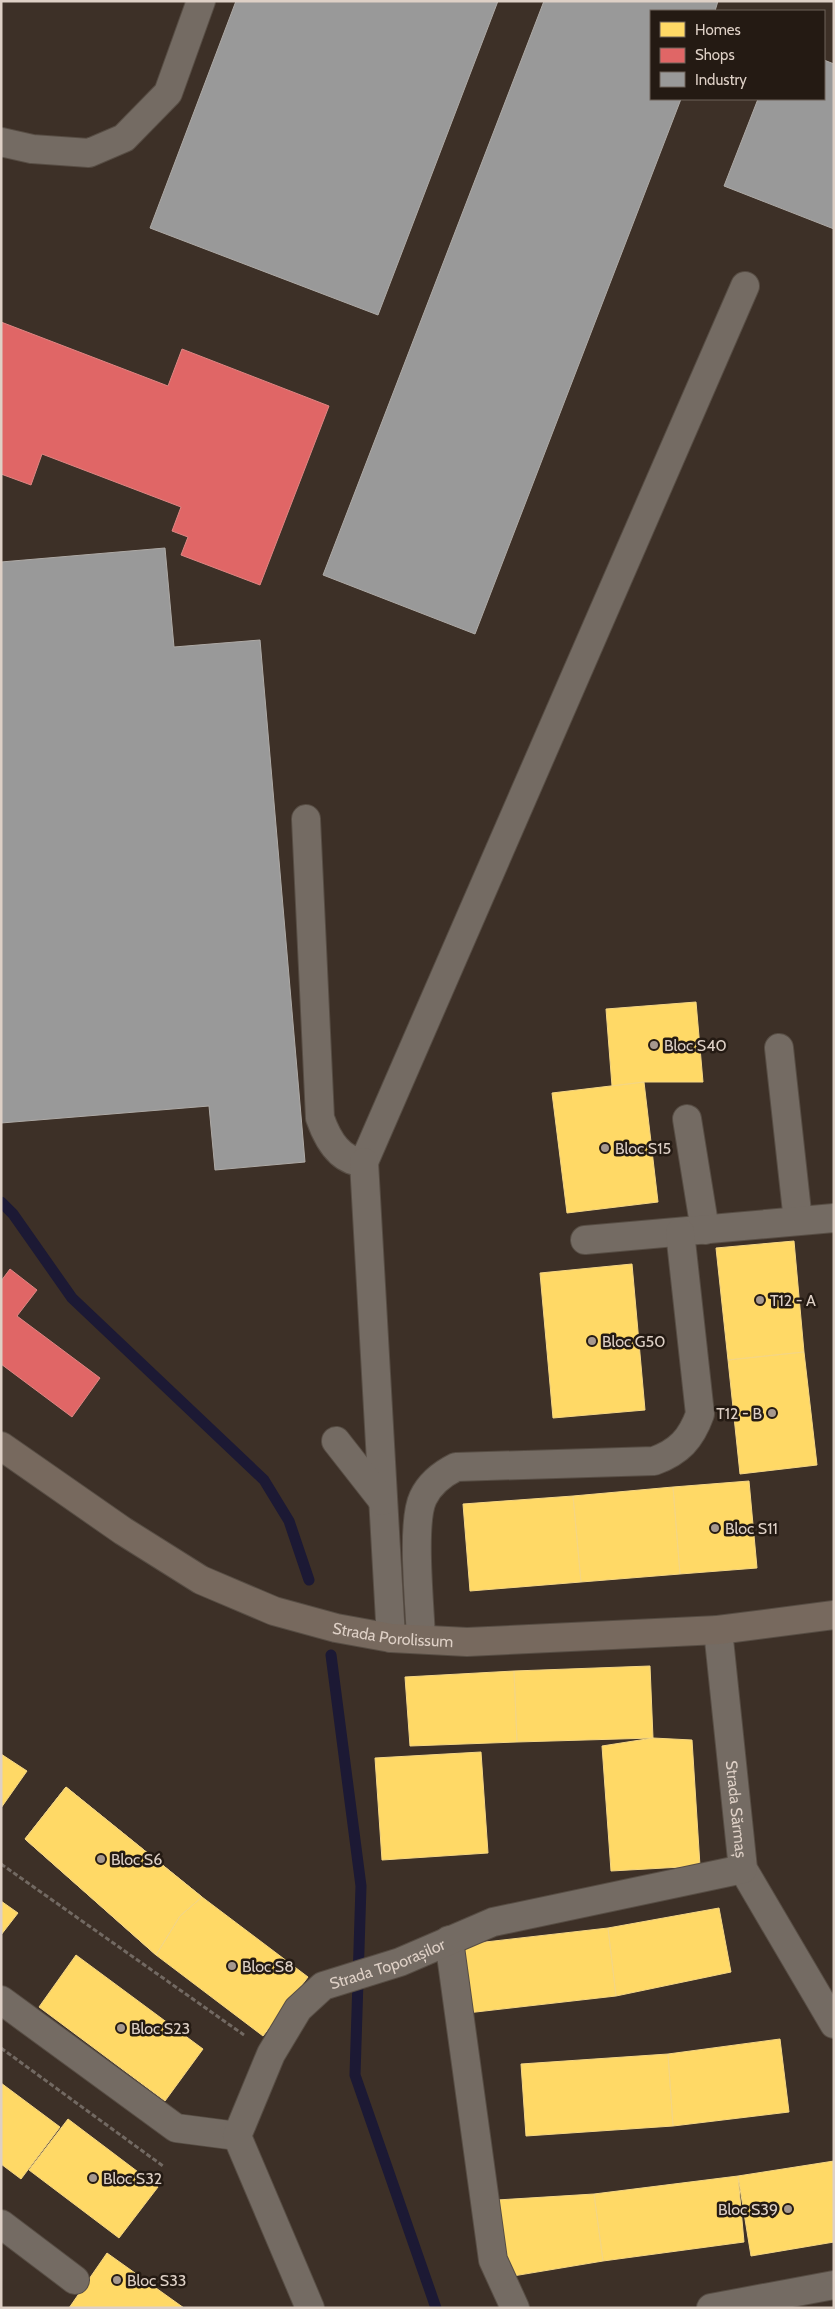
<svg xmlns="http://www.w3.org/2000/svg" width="835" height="2309" viewBox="0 0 835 2309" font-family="Cabin,sans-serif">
  <rect width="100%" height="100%" fill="#3d3027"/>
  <path fill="#ffd966" stroke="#f5d683" d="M696,1002l7,80h-59l-32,4 -6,-77z
    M644,1082l14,120 -91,11 -15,-120z
    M794,1241l10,111 -76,8 -12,-112z
    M632,1264l13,146 -92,8 -13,-145z
    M804,1352l13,113 -77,9 -12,-114z
    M749,1481l8,87 -77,6 -7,-87z
    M673,1487l7,87 -99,8 -8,-86z
    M573,1496l8,86 -111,9 -7,-87z
    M650,1666l3,72 -136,4 -3,-71z
    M514,1671l3,71 -107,4 -5,-69z
    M653,1738l39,2 8,126 -89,5 -9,-125z
    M481,1752l7,101 -106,7 -7,-102z
    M1,1754l26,17 -26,37z
    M66,1787l136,110 -22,19 -24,39 -131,-116z
    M66,1787l136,110 -22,19 -24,39 -131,-116z
    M202,1897l106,80 -45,59 -107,-81 24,-39z
    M1,1901l17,12 -17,22z
    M719,1908l12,64 -115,24 -8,-68z
    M608,1928l8,68 -149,17 -8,-68z
    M76,1955l127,94 -38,52 -126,-94z
    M780,2039l9,73 -116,14 -5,-72z
    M668,2054l5,72 -147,10 -5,-72z
    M1,2083l59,44 -39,52 -20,-15z
    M68,2119l90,68 -39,51 -90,-68z
    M834,2161v81l-83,14 -13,-80z
    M738,2176l6,66 -141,19 -9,-67z
    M594,2194l9,67 -96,16 -10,-77z
    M107,2253l77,55h-115z"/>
  <path fill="#e06666" stroke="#df8683" d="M1,322l167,64 14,-37 147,57 -69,179 -79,-30 7,-18 -16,-6 9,-24 -139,-53 -11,31 -30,-11z
    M10,1269l27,21 -20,26 83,62 -28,39 -71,-53v-83z"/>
  <path fill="#999" stroke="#aeaaa6" d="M236,1h262l-120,314 -228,-87z
    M544,1h174l-3,10h-64v88h30l-206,535 -152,-59z
    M824,60l10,4v165l-110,-43 34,-87h66z
    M165,548l9,99 86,-7 45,522 -90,8 -6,-64 -208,17v-561z"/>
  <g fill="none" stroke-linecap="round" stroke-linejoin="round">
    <path stroke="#1c1934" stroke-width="11" d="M1,1202l12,12 59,84 192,182 25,41 20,59
      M331,1655l30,231 -6,189 81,233"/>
    <defs>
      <g id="minor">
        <path d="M1,142l31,7 57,4 35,-15 44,-45 33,-92"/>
        <path d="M306,819l14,299c7,20 20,44 44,44l381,-876"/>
        <path d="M779,1048l19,173"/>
        <path d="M687,1119l18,111"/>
        <path d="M364,1162l27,476"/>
        <path d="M585,1240l249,-22"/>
        <path d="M336,1441l47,60"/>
        <path id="s1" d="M718,1630l25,239 91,155"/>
        <path d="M421,1639c-1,-32 -10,-116 2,-141 7,-15 19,-24 33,-31l198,-6c25,-9 37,-22 46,-47l-20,-182"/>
        <path d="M449,1940l44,320 22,48"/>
        <path d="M1,2000l175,128 61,8"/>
        <path d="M1,2224l74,56"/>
        <path id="s2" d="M310,2308l-73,-172 34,-82 27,-45 25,-23 77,-24 93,-40 250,-53"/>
        <path d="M711,2308l123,-23"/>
      </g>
      <g id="major">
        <path id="s3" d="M1,1446l122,85 78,49 73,31 62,17 55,10 76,4 251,-12 116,-15"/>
      </g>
    </defs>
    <use href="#minor" stroke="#574d44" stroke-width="30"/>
    <use href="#major" stroke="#574d44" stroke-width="30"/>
    <path stroke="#726962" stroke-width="3" stroke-dasharray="5 2.5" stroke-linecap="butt" d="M1,1864l243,171
      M1,2048l162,118"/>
    <use href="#minor" stroke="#746b63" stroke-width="28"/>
    <use href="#major" stroke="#77695e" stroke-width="28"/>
  </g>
  <g fill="#a6988e" stroke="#241a13" stroke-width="2">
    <circle cx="654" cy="1045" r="5"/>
    <circle cx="605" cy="1148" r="5"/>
    <circle cx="760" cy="1300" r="5"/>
    <circle cx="592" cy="1341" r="5"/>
    <circle cx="772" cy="1413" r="5"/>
    <circle cx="715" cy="1528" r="5"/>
    <circle cx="101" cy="1859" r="5"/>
    <circle cx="232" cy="1966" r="5"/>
    <circle cx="121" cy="2028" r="5"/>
    <circle cx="93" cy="2178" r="5"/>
    <circle cx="788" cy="2209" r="5"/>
    <circle cx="117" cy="2280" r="5"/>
  </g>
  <g text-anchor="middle" stroke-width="5" stroke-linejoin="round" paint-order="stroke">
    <g font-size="16" fill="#ded0c6" stroke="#241a13" text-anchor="start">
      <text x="664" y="1051">Bloc S40</text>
      <text x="615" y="1154">Bloc S15</text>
      <text x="770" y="1306">T12 - A</text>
      <text x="602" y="1347">Bloc G50</text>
      <text x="762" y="1419" text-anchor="end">T12 - B</text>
      <text x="725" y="1534">Bloc S11</text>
      <text x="111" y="1865">Bloc S6</text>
      <text x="242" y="1972">Bloc S8</text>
      <text x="131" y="2034">Bloc S23</text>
      <text x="103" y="2184">Bloc S32</text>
      <text x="778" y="2215" text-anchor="end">Bloc S39</text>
      <text x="127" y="2286">Bloc S33</text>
    </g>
    <g font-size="16" fill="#ded0c6" stroke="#241a13">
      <text dy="6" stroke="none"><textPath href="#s3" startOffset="442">Strada Porolissum</textPath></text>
      <text dy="6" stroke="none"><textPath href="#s1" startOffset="180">Strada Sărmaș</textPath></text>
      <text dy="6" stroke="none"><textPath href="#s2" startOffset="430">Strada Toporașilor</textPath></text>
    </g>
  </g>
  <rect width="835" height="2309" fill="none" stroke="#ded0c6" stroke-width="5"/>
  <rect x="650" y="10" width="175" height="90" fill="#241a13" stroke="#6e635b"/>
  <rect x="660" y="22" width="25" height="15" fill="#ffd966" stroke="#6e635b"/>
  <text x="695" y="35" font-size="15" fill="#ded0c6">Homes</text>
  <rect x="660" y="48" width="25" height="15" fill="#e06666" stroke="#6e635b"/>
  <text x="695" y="60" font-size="15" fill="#ded0c6">Shops</text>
  <rect x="660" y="72" width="25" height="15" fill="#999999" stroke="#6e635b"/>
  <text x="695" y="85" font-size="15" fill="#ded0c6">Industry</text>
</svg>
